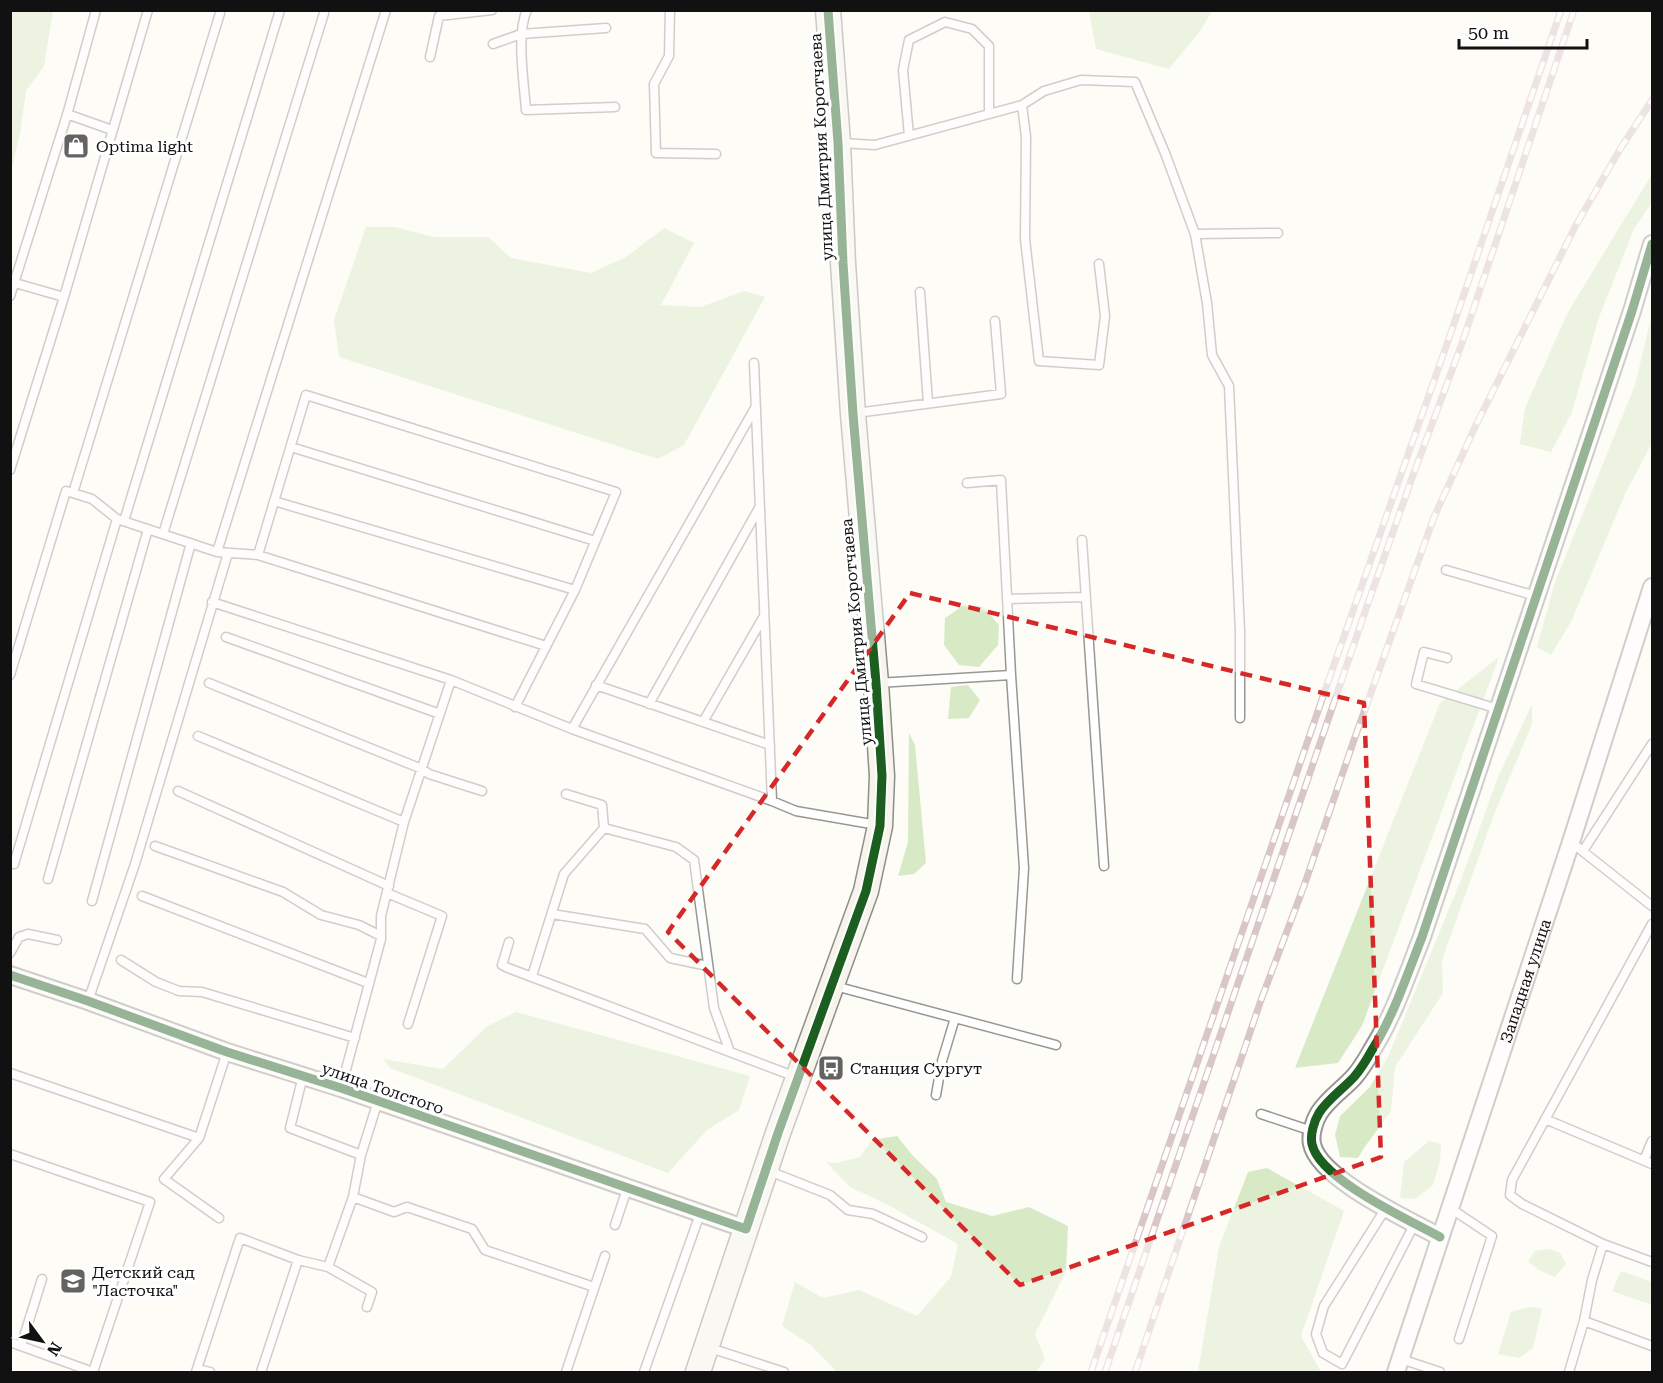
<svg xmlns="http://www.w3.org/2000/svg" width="1663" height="1383" viewBox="0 0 1663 1383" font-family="'Roboto Serif',serif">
  <rect width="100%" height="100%" fill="#fdfcf7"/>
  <path fill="#d8eac5" d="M11,10l42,1 -9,55 -18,25 -6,43 -9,37z
    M1089,11v-1l123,1 -12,20 -31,38 -73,-20z
    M1652,174v28l-18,27 -36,91 -26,92 -21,40 -31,-8 5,-36 43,-96z
    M366,227h29l39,10h54l23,21 80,15 35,-16 38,-29 30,15 -33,62 40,2 43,-16 21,6 -81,148 -26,14 -319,-102 -5,-37z
    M1652,314v129l-27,51 -53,126 -21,35 -14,-8 18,-65 80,-197z
    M964,605l18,1 17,19 -1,20 -19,22 -20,-2 -15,-20 1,-27z
    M1499,657l-137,369 -24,37 -43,5 145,-365z
    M968,685l12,15 -11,18 -21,1 3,-32z
    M1532,704v20l-39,93 -51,143 1,33 -48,74 -4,44 -27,37 -6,10 -18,-1 -5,-22 5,-19 30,-29 18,-30 73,-177 37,-103z
    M909,733l6,12 11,118 -12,11 -16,2 10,-34z
    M516,1012l234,64 -11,34 -32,20 -39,43 -278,-105 -7,-9 60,10 43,-42z
    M897,1136l16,20 24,23 9,23 46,14 37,-9 39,19 -2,45 -31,63 10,25 -9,13h-200l-1,-2 -23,-24 -30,-20 13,-44 28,16 36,-8 58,26 34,-39 7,-33 -70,-39 -38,-18 -24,-25 10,1 24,-6 12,-17z
    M1429,1141l12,3 -1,17 -7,24 -18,14 -15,-1 4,-36z
    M1267,1168l77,43 -43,125 20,36h-123l21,-125 29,-75z
    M1550,1249l10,4 6,11 -11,13 -18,-8 -9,-8 7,-10z
    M1621,1271l31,11v23l-40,-14z
    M1529,1307l13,1 -9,40 -14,10 -21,-4 13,-42z"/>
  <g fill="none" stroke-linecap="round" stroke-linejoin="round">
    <defs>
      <path id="lane" d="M527,10c-11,23 -3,73 -1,100l89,-3
        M670,10l-1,46 -15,28 2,69 60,1
        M493,44l28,-10 85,-6
        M430,57l9,-41 53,-6
        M1022,105l4,32 -1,102 14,122 60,4 6,-49 -6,-52
        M67,114l45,16
        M909,136l-6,-66 6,-30 36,-18 27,7 17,17v68
        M841,143l34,2 147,-40 22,-14 37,-11 54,2 30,71 30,81 12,69 5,52 17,31 11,245v87
        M1195,234l83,-1
        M15,283l49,14
        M920,292l8,111
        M10,296l57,-181 29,-105
        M754,363l18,438
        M856,413l145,-19 -6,-73
        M291,447l304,94
        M10,470l54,-173 84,-287
        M967,483l34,-3 10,195 13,193 -7,111
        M73,493l148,-483
        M274,501l301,89
        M124,521l156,-511
        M163,534l162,-524
        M1082,540l22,326
        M217,552l169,-542
        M258,555l48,-160 310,97 -41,98 -60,117
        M1446,570l90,26
        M1007,599l78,-2
        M212,602l239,78 121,49 200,72 24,10 81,14
        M226,637l214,77
        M1447,658l-23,-6 -8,32 82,25
        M10,675l56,-184 26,8 25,20 100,33 41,3 288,91
        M209,683l213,86 7,5 53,17
        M877,683l134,-8
        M596,685l174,60
        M649,704l110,-196
        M703,722l61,-106
        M572,729l183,-321
        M198,736l206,86
        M178,791l211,95
        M566,794l36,11 2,23
        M1571,842l81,64
        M155,846l128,46 38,23 38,10 22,11
        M1583,851l69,-107
        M10,864h4l103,-345
        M48,879l100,-350
        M387,893l55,23 -34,108
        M142,896l226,87
        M92,901l99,-358
        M552,914l93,15 25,29 38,8
        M1652,924l-140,256 -2,15 12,9 81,40 49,18
        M509,942l-7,23 6,3 288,109
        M10,953l9,-16 9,-3 29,6
        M121,960l35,22 23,9 23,1 153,46
        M532,976l32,-102 40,-46 72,19 18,13 20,148 16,44
        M835,986l221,59
        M88,1001l47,-137 93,-311
        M10,1073l189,65
        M303,1076l-13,52 71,27
        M341,1088l40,-149v-23l23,-94 47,-142
        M936,1095l6,-34 13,-43
        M1261,1114l51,17
        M1545,1119l107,45
        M10,1154l140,48 -57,170
        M1644,1160l8,-19
        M769,1171l61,24 18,15 25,4 49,23
        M353,1197l41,15 13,-5 65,22 13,21 109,37
        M1386,1208l-62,98 -8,28 7,19 19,11 73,-141
        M1450,1208l42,28 -33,103
        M219,1218l-55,-39 35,-41 28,-86
        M615,1225l12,-36
        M328,1267l44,25 -5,15
        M1584,1321l68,25
        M10,1342l83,30
        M21,1346l21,-67
        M707,1347l77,25
        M1401,1359l39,13
        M197,1369l13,3
        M196,1372l44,-134 58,22 30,7 25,-70 8,-42 17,-54
        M261,1372l37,-112
        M566,1372l39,-116
        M644,1372l56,-158
        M1569,1372l15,-51 8,-41 11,-36"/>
      <g id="street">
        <path d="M10,975l78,26 139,51 114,36 405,141"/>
        <path d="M1440,1237c-31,-17 -121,-58 -128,-93 -2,-9 2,-23 7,-31 9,-14 24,-24 35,-36 7,-8 13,-18 18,-27 22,-35 35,-75 50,-113l210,-626 20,-67"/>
        <path id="s1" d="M1396,1372l175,-530 81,-255"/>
      </g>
      <path id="secondary" d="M698,1372l80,-239 88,-242 14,-65 2,-50 -6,-93 -23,-269 -10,-151 -5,-120 -10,-133"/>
    </defs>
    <use href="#lane" stroke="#979795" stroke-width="11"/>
    <use href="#street" stroke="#979795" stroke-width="20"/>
    <use href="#secondary" stroke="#8e8d8b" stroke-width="27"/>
    <use href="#lane" stroke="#fffffe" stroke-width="8"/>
    <use href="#street" stroke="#fffffe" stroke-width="16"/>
    <use href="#secondary" stroke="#f6f4eb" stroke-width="24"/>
    <defs>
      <path id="rail" d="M1091,1372l238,-693 119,-338 113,-331
        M1105,1372l262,-766 45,-128 49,-132 113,-336
        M1135,1372l126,-372 43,-114 50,-146 80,-223 42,-92 100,-200 46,-79 30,-46"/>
    </defs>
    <use href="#rail" stroke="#d9c6c7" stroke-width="7"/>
    <use href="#rail" stroke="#fff" stroke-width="4.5" stroke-dasharray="14" stroke-linecap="butt"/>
    <defs>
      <path id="cycleway" d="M10,975l78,26 139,51 114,36 405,141 32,-96 88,-242 14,-65 2,-50 -6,-93 -23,-269 -10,-151 -5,-120 -10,-133
        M1440,1237c-31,-17 -121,-58 -128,-93 -2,-9 2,-23 7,-31 9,-14 24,-24 35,-36 7,-8 13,-18 18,-27 22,-35 35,-75 50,-113l210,-626 20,-67"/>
    </defs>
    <use href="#cycleway" stroke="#fff" stroke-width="13"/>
    <use href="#cycleway" stroke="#1b5e20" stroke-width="9"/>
  </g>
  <path d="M0 0H1663V1383H0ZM910,593l454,110 17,454 -361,128 -352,-353z" fill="#fdfcf7" fill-opacity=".55" fill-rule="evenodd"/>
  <path fill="none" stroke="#d62828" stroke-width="4.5" stroke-dasharray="12 8" stroke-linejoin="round" d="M910,593l454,110 17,454 -361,128 -352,-353z"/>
  <defs>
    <symbol id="shop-square" viewBox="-11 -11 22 22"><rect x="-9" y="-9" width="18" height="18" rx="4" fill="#646362" stroke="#fff"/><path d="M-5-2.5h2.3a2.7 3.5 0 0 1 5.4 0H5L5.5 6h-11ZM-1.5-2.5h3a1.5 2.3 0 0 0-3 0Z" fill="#fff"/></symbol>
    <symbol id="bus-square" viewBox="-11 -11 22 22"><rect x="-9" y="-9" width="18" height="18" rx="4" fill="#646362" stroke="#fff"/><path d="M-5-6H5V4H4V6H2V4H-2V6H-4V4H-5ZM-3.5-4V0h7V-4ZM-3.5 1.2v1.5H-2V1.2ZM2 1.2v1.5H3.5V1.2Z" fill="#fff"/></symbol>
    <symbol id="school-square" viewBox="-11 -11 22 22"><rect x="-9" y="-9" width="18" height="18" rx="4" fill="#646362" stroke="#fff"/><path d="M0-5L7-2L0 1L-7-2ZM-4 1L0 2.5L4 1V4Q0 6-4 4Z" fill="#fff"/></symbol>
  </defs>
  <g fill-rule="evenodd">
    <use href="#shop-square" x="61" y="131" width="30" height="30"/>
    <use href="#bus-square" x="816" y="1053" width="30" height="30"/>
    <use href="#school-square" x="58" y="1266" width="30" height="30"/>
  </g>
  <g text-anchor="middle" stroke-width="6" stroke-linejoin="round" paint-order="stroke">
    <g font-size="16" fill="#111" stroke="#fff" text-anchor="start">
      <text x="96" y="152">Optima light</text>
      <text x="850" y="1074">Станция Сургут</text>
      <text x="92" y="1278">Детский сад<tspan x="92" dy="18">"Ласточка"</tspan></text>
    </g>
    <g font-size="16" fill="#111" stroke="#fff">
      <text transform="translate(821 147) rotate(-93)" y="6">улица Дмитрия Коротчаева</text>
      <text transform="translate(856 632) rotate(-95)" y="6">улица Дмитрия Коротчаева</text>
      <text dy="6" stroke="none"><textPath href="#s1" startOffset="412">Западная улица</textPath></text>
      <text transform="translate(383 1088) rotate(19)" y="6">улица Толстого</text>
    </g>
  </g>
  <rect width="1663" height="1383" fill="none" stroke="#111111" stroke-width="24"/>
  <g transform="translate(42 1341) rotate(123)" stroke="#ffffff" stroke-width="4.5" paint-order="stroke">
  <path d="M0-4.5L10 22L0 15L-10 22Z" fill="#111111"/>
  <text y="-9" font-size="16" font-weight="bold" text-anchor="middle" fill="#111111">N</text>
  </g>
  <path d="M1459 39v9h128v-9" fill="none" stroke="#111111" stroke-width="3"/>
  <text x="1468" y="39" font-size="18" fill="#111111" stroke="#ffffff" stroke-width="4.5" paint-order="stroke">50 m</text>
</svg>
